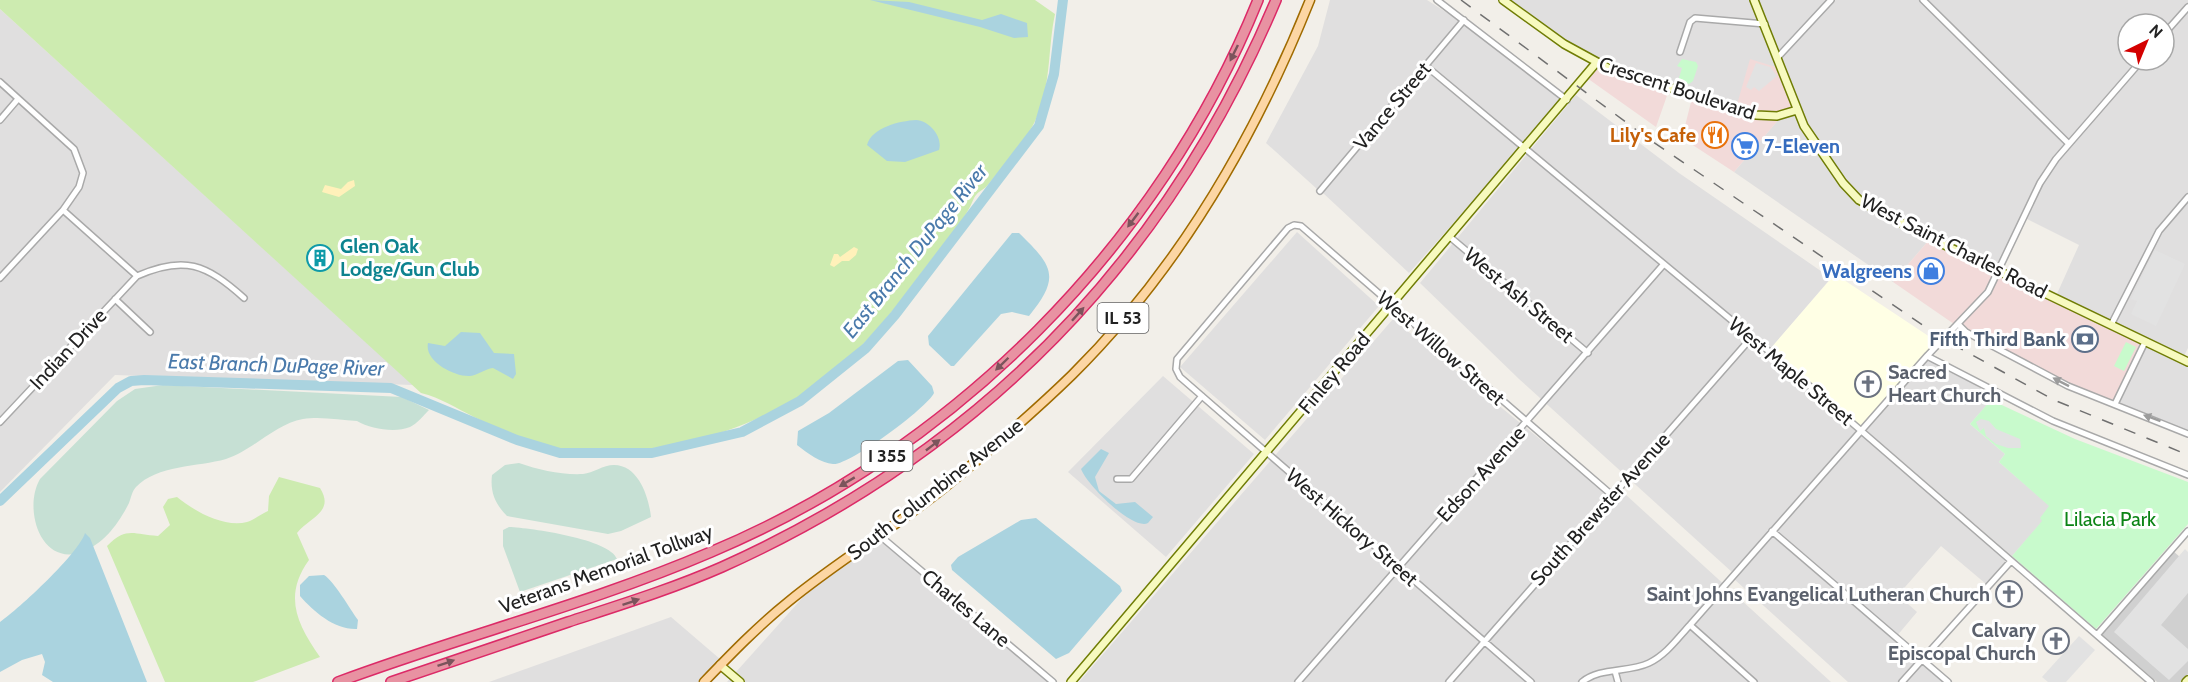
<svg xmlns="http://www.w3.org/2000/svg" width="2188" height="682" viewBox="0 0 2188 682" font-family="Cabin,sans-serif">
  <rect width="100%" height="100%" fill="#f2efe9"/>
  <path fill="#e0dfdf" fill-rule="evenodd" d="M1330,0h97l33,21 -143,168 -51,-46 52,-97z
    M1510,0h240l29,68 -43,40 -142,-50 -27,-16z
    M1758,0h69l-48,51z
    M1836,0h352v348l-4,8 -128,-60 23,-51 -58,-29 -26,56 -66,-32 -36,42 -159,-110 61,-72 -14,-42zM2128,24h36v36h-36z
    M0,9l413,376 -298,-10 -115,117z
    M1464,24l99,76 -154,173 -86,-80z
    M1576,95l103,78 152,105 -64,75 91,78 -125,142 -214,-194 -99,-96z
    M1297,232l82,74 -114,134 -85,-73z
    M1393,319l224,183 8,-8 206,188h-752z
    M2146,345l42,20v66l-71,-28z
    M1928,359l67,37 -25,28 35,30 -6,8 51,44 -7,15 -31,35 -146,-126z
    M1163,376l91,78 -88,103 -98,-85z
    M1862,434l145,126 -21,24 -45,-38 -43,49 19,17 -21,25 -121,-105z
    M1772,536l171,146h-95l-114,-103z
    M879,539l169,143h-321l77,-86z
    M671,617l49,42 -22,23h-209z"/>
  <path fill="#f2dad9" d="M1750,59l29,9 15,41 -24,5 -34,-6z
    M1597,65l72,25 -13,37 -69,-49z
    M1692,98l64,19 24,1 -46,54 -52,-34z
    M1929,240l66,32 -9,18 -32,34 -61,-42z
    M2000,274l146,71 -29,58 -44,-17 -106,-55 -6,-6 31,-33z"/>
  <path fill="#ffffe5" d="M1835,274l101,67 -76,85 -90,-77z"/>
  <path fill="#d0d0d0" d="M2173,551l15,13v110l-7,8h-24l-56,-48z"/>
  <path fill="#cdebb0" d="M0,0h1035l20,14c-7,33 -4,66 -16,98 -10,27 -34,51 -52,74 -4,4 -10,6 -13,12 -11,27 -31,46 -49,70 -24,33 -51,68 -82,96 -71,63 -176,95 -270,86 -33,-3 -70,-19 -99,-33 -18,-9 -33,-19 -53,-24l-421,-384z
    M279,477l41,11c15,24 -10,29 -23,45l12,27c-26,36 -12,64 11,97l-67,25h-88l-58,-136c20,-20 27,-11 51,-10l12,-11 -7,-18 5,-8 9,-2c17,14 47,31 70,25 7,-2 14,-8 21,-11l1,-15z"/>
  <path fill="#c6e0d4" d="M163,385l239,12 27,13c-5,5 -12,14 -19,17 -15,6 -39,2 -53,-6 -17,-1 -37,-5 -54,-2 -28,5 -51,32 -77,40 -28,8 -69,6 -90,28 -4,4 -5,11 -7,16 -10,20 -25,41 -47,49 -42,15 -59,-44 -42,-73l77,-78 18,-12z
    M519,463c20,7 42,12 64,11 10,-1 20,-9 31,-9 25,0 35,33 37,52l-30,14 -13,3 -101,-18c-12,-12 -17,-24 -15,-41l13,-10z
    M509,527c22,1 101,12 108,32l-97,33 -17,-46v-16z"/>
  <path fill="#fff1ba" d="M354,180l1,6 -16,11 -17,-5 3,-7 16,4 7,-7z
    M854,247l4,2 -2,6 -7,6h-7l-8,6 -4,-2 4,-11h4l2,3z"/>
  <path fill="#c8facc" d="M1682,59l14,3 2,4 -5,15 -4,3 -11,-3 4,-13 -5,-2z
    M2126,342l10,5 -12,24 -10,-5z
    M1991,400l84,39 113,43v42l-92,105 -84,-73 30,-35 -2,-3 9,-12 -50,-44 6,-8 -35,-30z"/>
  <path fill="#e2e2e2" d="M1756,63l14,4 7,9 -18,15 -5,-4 -3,3 -5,-3z
    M2155,250l30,14 -29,62 -25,-12 6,-13 -6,-2z
    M1981,419l8,2 7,8 24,10 1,9h-13l-12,-4 -10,-8 -2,-8 -4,3 -4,-9z
    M2185,549l3,3v41l-27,32 27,24v12l-19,19 -55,-48z
    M2079,636l16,14 -29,32h-18l-6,-5z"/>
  <path fill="#aad3df" d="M870,0l39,2 73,18 19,-6 26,9 1,14 -14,1 -34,-11z
    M916,120c14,1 27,17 23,30l-34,12 -18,-1 -20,-16c5,-18 33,-24 49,-25z
    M1012,233h7c34,33 42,44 10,83l-17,-4 -11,2 -47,52h-3l-22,-21 -1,-9z
    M461,332l19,1 14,20 20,1 2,20 -3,5 -20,-11c-8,1 -15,7 -23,8 -16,1 -46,-15 -42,-33l17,3z
    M908,360l24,26 2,7c-7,15 -85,73 -101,71 -12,-1 -26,-11 -36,-19l1,-14 31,-18 69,-52z
    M1101,449l8,4 -14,24 4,14 17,13 19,-2 18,15 -5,6c-15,8 -61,-38 -67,-54z
    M1036,518l84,68 2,5 -53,62 -13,6 -104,-89 -1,-5 7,-8 63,-37z
    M85,533l5,5 57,144h-94l-11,-7 3,-13 -3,-8 -20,6 -22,12v-50c19,-13 79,-69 85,-89z
    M324,575c10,6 26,34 34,45l-1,9c-22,1 -43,-17 -57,-33v-11l9,-9z"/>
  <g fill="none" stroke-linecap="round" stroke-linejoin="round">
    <path stroke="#aad3df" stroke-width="10" d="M0,501l118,-113 13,-7 13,-1 247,8 126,52 43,13h92l90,-21 58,-31 66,-53 29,-33 144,-189 15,-52 9,-74"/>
    <defs>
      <path id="street" d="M1437,0l130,100
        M1923,0l146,144
        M2164,34l24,-27
        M1680,52l10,-30 5,-4 70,6
        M1778,57l53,-57
        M1426,66l357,297 368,319
        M0,82l74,67 9,24 -4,14 -16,23 -63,68
        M0,120l18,-21
        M1320,191l144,-171
        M63,210l74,66
        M1450,237l138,116
        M115,299l35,33
        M1958,324l8,8 102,54 120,48
        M2111,325l48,-94 29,-34
        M1927,356l126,65 135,54
        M2115,404l30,-62
        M0,422l137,-146c47,-21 69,-12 107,22
        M1117,479h14l71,-83
        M1772,531l176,151
        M879,535l174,147
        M1690,625l64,57
        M2097,635l91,-104
        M1615,671l3,11
        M1298,682l366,-418
        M1449,682l303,-345
        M1531,682l-351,-305 -4,-8 1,-10 111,-131 6,-3 7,1 312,270
        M1582,682c18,-15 46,-9 67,-19 17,-8 29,-25 41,-38l237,-269 61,-64 52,-109 16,-24 86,-99
        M1902,682l109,-121"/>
      <path id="secondary" d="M1503,0l61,44 44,24 148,47 21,1 20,-6
        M1754,0l50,126 39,57 16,17 71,38 258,124
        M720,665l20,17
        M1071,682l525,-619
        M2186,682l2,-2"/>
      <path id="primary" d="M704,682c27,-28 54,-56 84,-80 52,-43 110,-76 162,-119 42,-35 83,-70 122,-108 106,-105 183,-238 238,-375"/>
      <path id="highway" d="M338,682c123,-46 252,-78 373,-130 243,-102 448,-307 547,-552
        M391,682c59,-20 118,-40 177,-60 52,-17 104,-33 154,-55 258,-116 444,-306 554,-567"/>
    </defs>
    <use href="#street" stroke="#a9a9a9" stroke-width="8"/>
    <use href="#secondary" stroke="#707d05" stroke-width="10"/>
    <use href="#primary" stroke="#a06b00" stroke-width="11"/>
    <use href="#highway" stroke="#dc2a67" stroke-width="12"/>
    <use href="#street" stroke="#fff" stroke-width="5"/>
    <use href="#secondary" stroke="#f7fabf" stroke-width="7"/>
    <use href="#primary" stroke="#fcd6a4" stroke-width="8"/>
    <use href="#highway" stroke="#e892a2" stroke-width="9"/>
    <path stroke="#707070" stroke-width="1.5" stroke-dasharray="12 12" stroke-linecap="butt" d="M1461,0l185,137 297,202 111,61 134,55"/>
  </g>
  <defs><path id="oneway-solid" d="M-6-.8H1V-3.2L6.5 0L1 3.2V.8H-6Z" transform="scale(1.5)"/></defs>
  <g fill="#7b545c">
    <use href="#oneway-solid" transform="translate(1234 53) rotate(116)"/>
    <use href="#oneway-solid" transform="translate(1133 220) rotate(127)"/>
    <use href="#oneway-solid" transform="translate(1078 314) rotate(-48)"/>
    <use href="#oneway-solid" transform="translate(1002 364) rotate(136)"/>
    <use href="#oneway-solid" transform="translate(933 445) rotate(-38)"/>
    <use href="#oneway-solid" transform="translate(847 482) rotate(149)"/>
    <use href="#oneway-solid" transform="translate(631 602) rotate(-19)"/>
    <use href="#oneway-solid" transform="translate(446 663) rotate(-19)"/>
  </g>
  <g fill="#9c9c9c">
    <use href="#oneway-solid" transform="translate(2061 382) rotate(-153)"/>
    <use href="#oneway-solid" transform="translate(2152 418) rotate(-160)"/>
  </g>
  <defs>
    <symbol id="restaurant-ring" viewBox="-11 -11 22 22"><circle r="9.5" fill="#fff" stroke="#e8710a" stroke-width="1.5"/><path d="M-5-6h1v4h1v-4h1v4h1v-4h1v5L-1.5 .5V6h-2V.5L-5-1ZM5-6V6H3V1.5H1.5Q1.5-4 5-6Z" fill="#e8710a"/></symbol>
    <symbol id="supermarket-ring" viewBox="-11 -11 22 22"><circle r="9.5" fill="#fff" stroke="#3f7fe0" stroke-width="1.5"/><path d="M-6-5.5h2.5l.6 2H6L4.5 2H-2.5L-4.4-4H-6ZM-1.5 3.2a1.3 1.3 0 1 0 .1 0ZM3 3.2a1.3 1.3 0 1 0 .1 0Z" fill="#3f7fe0"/></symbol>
    <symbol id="building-ring" viewBox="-11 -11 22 22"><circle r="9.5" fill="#fff" stroke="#0f9aa8" stroke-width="1.5"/><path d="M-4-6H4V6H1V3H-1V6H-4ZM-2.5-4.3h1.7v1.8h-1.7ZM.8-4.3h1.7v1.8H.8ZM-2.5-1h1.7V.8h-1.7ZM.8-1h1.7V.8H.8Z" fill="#0f9aa8"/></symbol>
    <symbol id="shop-ring" viewBox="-11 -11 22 22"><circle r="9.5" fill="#fff" stroke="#3f7fe0" stroke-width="1.5"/><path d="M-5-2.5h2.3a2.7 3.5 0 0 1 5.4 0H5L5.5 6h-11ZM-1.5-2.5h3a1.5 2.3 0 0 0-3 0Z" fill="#3f7fe0"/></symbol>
    <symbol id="bank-ring" viewBox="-11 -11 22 22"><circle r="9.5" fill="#fff" stroke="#5c6f8a" stroke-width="1.5"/><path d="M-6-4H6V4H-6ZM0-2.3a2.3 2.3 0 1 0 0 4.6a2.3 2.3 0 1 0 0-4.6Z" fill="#5c6f8a"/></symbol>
    <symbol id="church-ring" viewBox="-11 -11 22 22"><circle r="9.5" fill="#fff" stroke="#6b7280" stroke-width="1.5"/><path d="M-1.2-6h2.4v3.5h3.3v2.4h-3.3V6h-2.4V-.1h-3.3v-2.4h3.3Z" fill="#6b7280"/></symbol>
  </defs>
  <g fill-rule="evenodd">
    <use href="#restaurant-ring" x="1700" y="120" width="30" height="30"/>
    <use href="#supermarket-ring" x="1730" y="131" width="30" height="30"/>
    <use href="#building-ring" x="305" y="243" width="30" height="30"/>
    <use href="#shop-ring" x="1916" y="256" width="30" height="30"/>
    <use href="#bank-ring" x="2070" y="324" width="30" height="30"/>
    <use href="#church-ring" x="1853" y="369" width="30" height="30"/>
    <use href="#church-ring" x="1994" y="579" width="30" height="30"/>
    <use href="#church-ring" x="2041" y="626" width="30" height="30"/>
  </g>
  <g text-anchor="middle" stroke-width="6" stroke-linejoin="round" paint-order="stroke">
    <g fill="#fff" stroke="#646464" stroke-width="1.5">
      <rect x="1097.5" y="303" width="51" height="30" rx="4.5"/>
      <rect x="861.5" y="441" width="51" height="30" rx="4.5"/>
    </g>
    <g font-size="18" font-weight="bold" fill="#222">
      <text x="1123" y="324">IL 53</text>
      <text x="887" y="462">I 355</text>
    </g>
    <g font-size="20" fill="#222" stroke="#fff">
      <text transform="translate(1677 88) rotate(18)" y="7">Crescent Boulevard</text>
      <text transform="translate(1392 106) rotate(-50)" y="7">Vance Street</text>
      <text transform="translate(1954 246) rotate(27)" y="7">West Saint Charles Road</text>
      <text transform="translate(1519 295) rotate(40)" y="7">West Ash Street</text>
      <text transform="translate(1441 348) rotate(41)" y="7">West Willow Street</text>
      <text transform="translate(68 349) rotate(-47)" y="7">Indian Drive</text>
      <text transform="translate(1791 371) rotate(40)" y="7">West Maple Street</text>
      <text transform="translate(1334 373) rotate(-50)" y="7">Finley Road</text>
      <text transform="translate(1481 474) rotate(-48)" y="7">Edson Avenue</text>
      <text transform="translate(935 489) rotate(-38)" y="7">South Columbine Avenue</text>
      <text transform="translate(1600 509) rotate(-48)" y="7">South Brewster Avenue</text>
      <text transform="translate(1352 527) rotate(41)" y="7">West Hickory Street</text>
      <text transform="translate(606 569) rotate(-20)" y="7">Veterans Memorial Tollway</text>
      <text transform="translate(966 608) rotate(40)" y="7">Charles Lane</text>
    </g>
    <g font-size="20" font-weight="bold" fill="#c56008" stroke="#fff" text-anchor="end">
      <text x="1696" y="142">Lily's Cafe</text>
    </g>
    <g font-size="20" font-weight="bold" fill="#366cbe" stroke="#fff" text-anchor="start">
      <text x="1764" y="153">7-Eleven</text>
      <text x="1912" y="278" text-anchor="end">Walgreens</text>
    </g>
    <g font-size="20" font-weight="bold" fill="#0d838f" stroke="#fff" text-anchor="start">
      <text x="340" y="253">Glen Oak<tspan x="340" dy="23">Lodge/Gun Club</tspan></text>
    </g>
    <g font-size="20" font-weight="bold" fill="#4e5e75" stroke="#fff" text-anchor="end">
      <text x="2066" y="346">Fifth Third Bank</text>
    </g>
    <g font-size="20" font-weight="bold" fill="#5b616d" stroke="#fff" text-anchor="end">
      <text x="1888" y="379" text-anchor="start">Sacred<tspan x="1888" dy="23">Heart Church</tspan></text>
      <text x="1990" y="601">Saint Johns Evangelical Lutheran Church</text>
      <text x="2036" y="637">Calvary<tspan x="2036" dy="23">Episcopal Church</tspan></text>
    </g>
    <g font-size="20" fill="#0c8416" stroke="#fff">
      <text x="2110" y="526">Lilacia Park</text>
    </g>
    <g font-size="21" font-style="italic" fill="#4a7aab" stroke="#fff">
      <text transform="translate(915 251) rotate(-51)" y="7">East Branch DuPage River</text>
      <text transform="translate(276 365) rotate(2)" y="7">East Branch DuPage River</text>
    </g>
  </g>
  <g transform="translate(2146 42) rotate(43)"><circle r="28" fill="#ffffff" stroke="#a7a7a7" stroke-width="1.5"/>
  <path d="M0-4.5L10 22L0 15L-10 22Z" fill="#d40000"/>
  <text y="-9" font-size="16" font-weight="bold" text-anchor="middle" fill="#222222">N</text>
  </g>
</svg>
